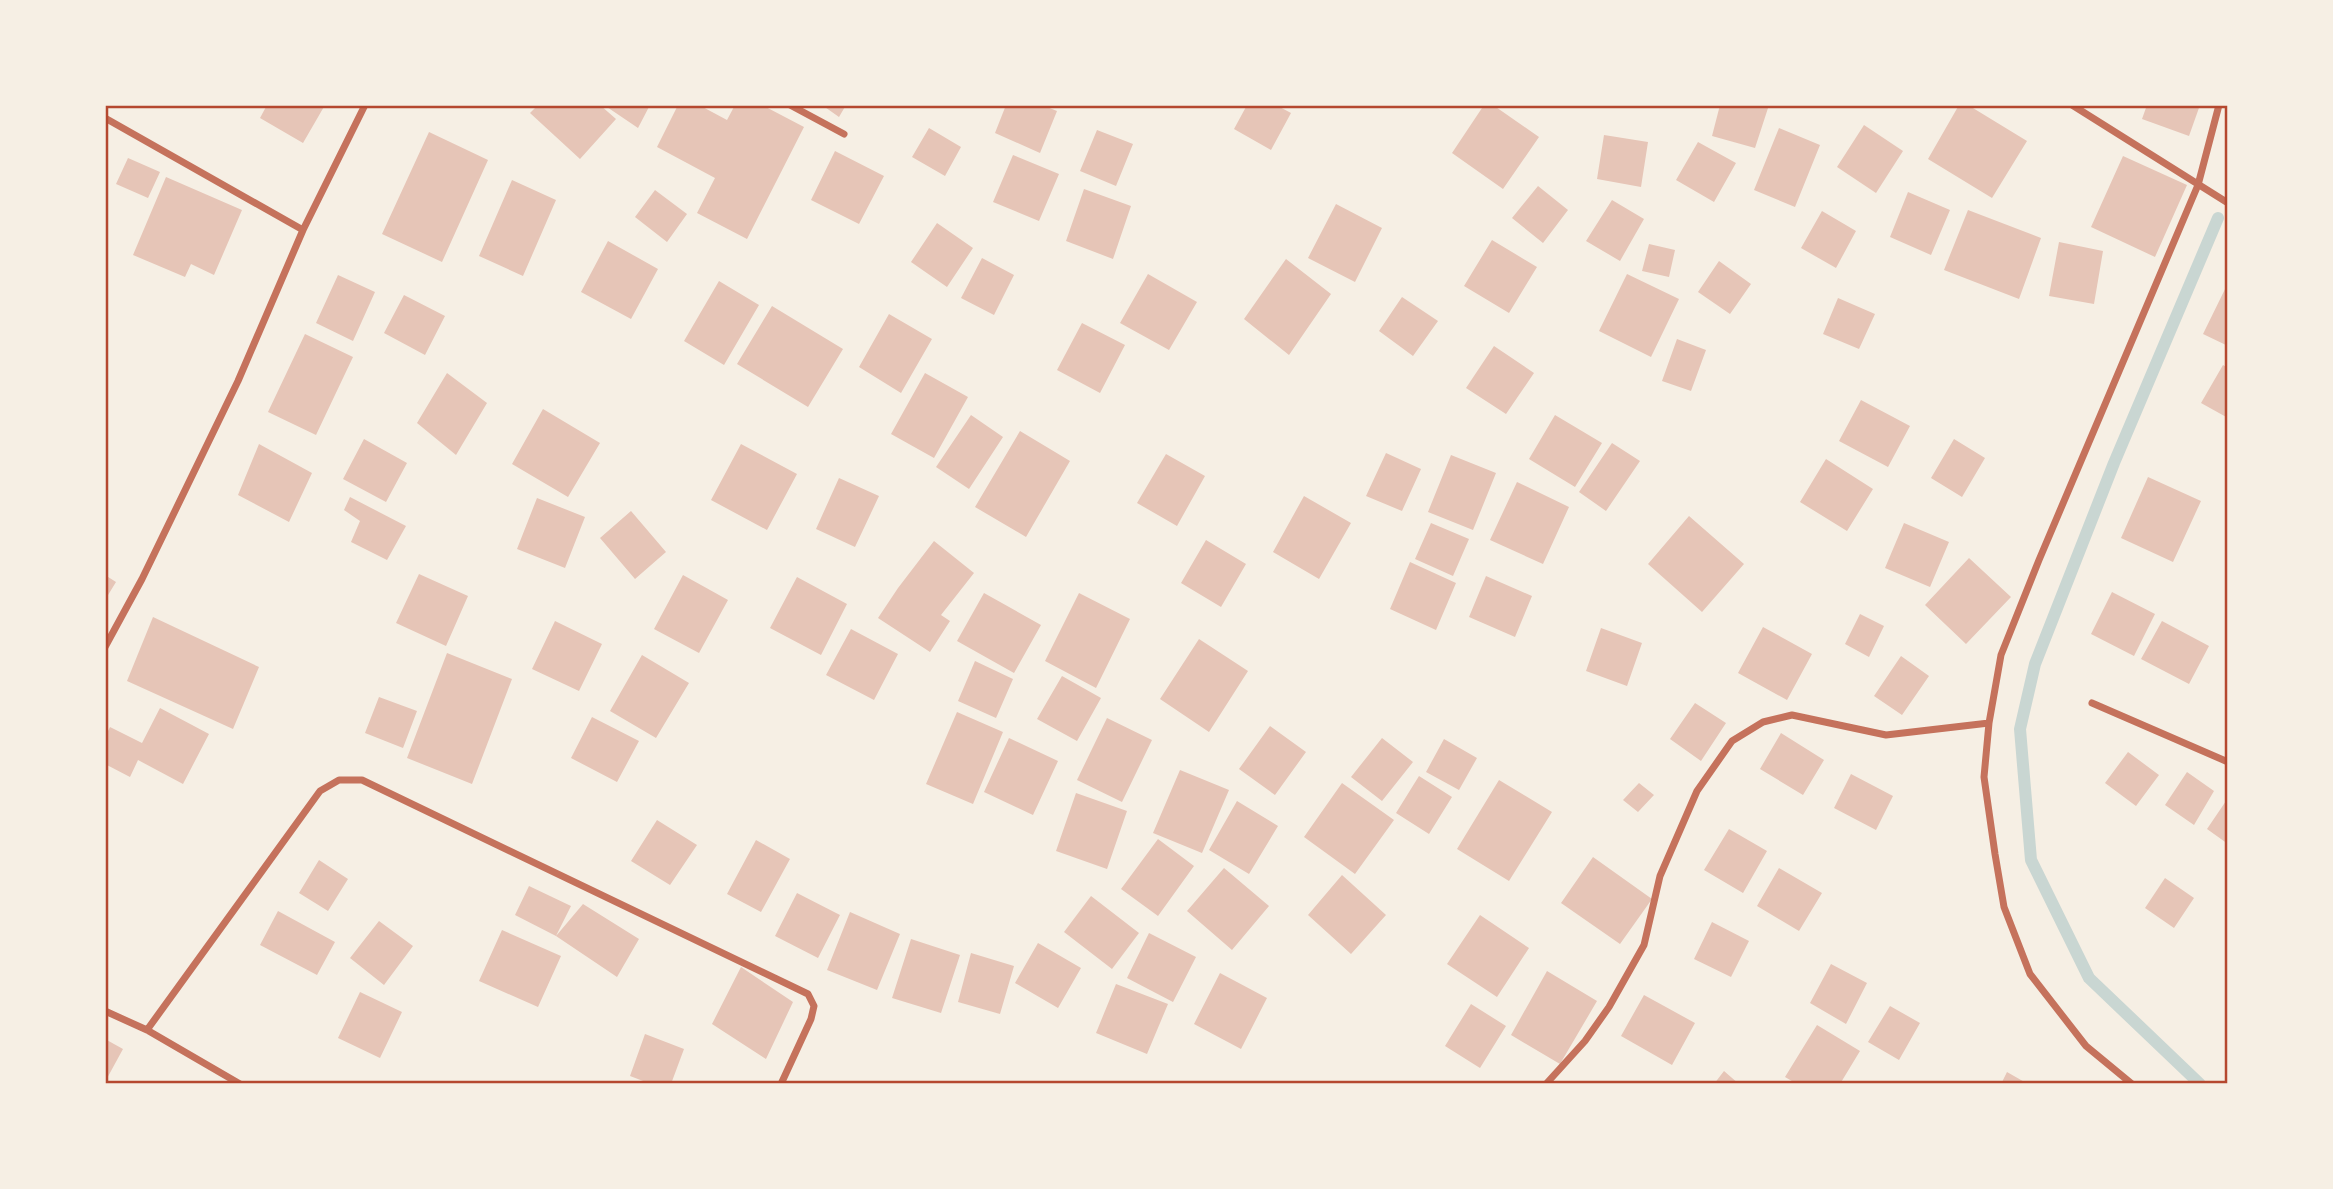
<svg xmlns="http://www.w3.org/2000/svg" width="2333" height="1189" viewBox="0 0 2333 1189" font-family="'Exo 2',sans-serif">
  <rect width="100%" height="100%" fill="#f6efe4"/>
  <g fill="none" stroke-linecap="round" stroke-linejoin="round">
    <path stroke="#c9d6d2" stroke-width="12" d="M2200,1084l-111,-106 -58,-118 -11,-131 15,-65 79,-201 104,-245"/>
  </g>
  <path fill="#e6c5b7" d="M267,105h58l-22,38 -43,-25z
    M538,105h62l16,14 -36,40 -50,-46z
    M604,105h46l-12,23z
    M678,105h21l28,15 8,-15h27l42,22 -57,112 -50,-26 18,-35 -58,-31z
    M822,105h24l-7,12z
    M1006,105h36l15,6 -17,42 -45,-20z
    M1247,105h29l15,8 -20,37 -37,-21z
    M1484,105h9l46,32 -36,52 -51,-36z
    M1720,105h49l-14,43 -43,-12z
    M1959,105h9l59,36 -35,57 -64,-39z
    M2147,105h53l-11,31 -47,-17z
    M1864,125l39,26 -27,42 -39,-26z
    M929,128l32,19 -16,29 -33,-19z
    M1779,128l41,17 -25,62 -41,-17z
    M1097,130l36,14 -17,42 -36,-15z
    M429,132l59,28 -46,102 -60,-28z
    M1604,135l44,7 -7,45 -44,-8z
    M1698,142l38,21 -22,39 -38,-22z
    M835,151l49,25 -25,48 -48,-24z
    M1013,155l46,19 -20,47 -46,-19z
    M2123,156l64,29 -32,72 -64,-30z
    M128,158l32,14 -12,26 -32,-14z
    M166,177l76,33 -28,65 -23,-11 -6,13 -52,-22z
    M512,180l44,20 -33,76 -44,-20z
    M1538,186l30,24 -25,33 -31,-25z
    M1084,189l47,17 -18,53 -47,-18z
    M655,190l32,24 -20,28 -32,-25z
    M1908,192l42,18 -19,45 -41,-18z
    M1612,200l32,19 -24,42 -34,-20z
    M1336,204l46,24 -27,54 -47,-24z
    M1968,210l73,28 -22,61 -75,-29z
    M1822,211l34,20 -20,37 -35,-20z
    M937,223l36,25 -26,39 -36,-25z
    M1492,240l45,27 -28,46 -45,-27z
    M608,241l50,28 -27,50 -50,-27z
    M2059,242l44,9 -9,53 -45,-8z
    M1649,244l26,6 -6,27 -27,-6z
    M982,258l32,17 -20,40 -33,-17z
    M1286,259l45,35 -42,61 -45,-36z
    M1719,261l32,23 -21,30 -32,-22z
    M1148,274l49,28 -28,48 -49,-27z
    M1627,274l52,25 -28,58 -52,-26z
    M338,275l37,17 -22,49 -37,-18z
    M719,281l40,24 -35,60 -40,-24z
    M2228,283v63l-25,-12z
    M404,295l41,21 -20,39 -41,-22z
    M1402,297l36,24 -25,35 -34,-25z
    M1838,298l37,16 -16,35 -36,-15z
    M772,306l71,43 -35,58 -71,-43z
    M889,314l43,25 -31,54 -42,-26z
    M1082,323l43,22 -25,48 -43,-23z
    M305,334l48,23 -37,78 -48,-23z
    M1677,339l29,11 -15,41 -29,-10z
    M1494,346l40,27 -28,41 -40,-26z
    M2223,365l5,3v50l-27,-15z
    M447,373l40,30 -31,52 -39,-32z
    M925,373l43,24 -34,61 -43,-24z
    M1861,400l49,26 -22,41 -49,-26z
    M543,409l57,34 -32,54 -56,-33z
    M971,415l32,22 -34,52 -33,-22z
    M1555,415l47,28 -27,44 -46,-28z
    M1020,431l50,30 -44,76 -51,-30z
    M364,439l43,24 -21,39 -43,-23z
    M1954,439l31,19 -23,39 -31,-19z
    M1612,443l28,18 -34,50 -27,-19z
    M259,444l53,29 -23,49 -51,-27z
    M741,444l56,30 -30,56 -56,-30z
    M1386,453l35,16 -19,42 -36,-15z
    M1166,454l39,22 -28,50 -40,-23z
    M1451,455l45,18 -23,57 -45,-18z
    M1826,459l47,30 -26,42 -47,-29z
    M2148,477l53,24 -28,61 -52,-24z
    M839,478l40,18 -24,51 -39,-18z
    M1517,482l52,25 -26,57 -53,-24z
    M1304,496l47,27 -32,56 -46,-27z
    M350,497l56,29 -19,34 -36,-18 9,-21 -16,-11z
    M537,498l48,19 -20,51 -48,-19z
    M631,511l35,41 -31,27 -35,-41z
    M1689,516l55,48 -42,48 -54,-48z
    M1431,523l38,16 -16,37 -38,-17z
    M1904,523l45,19 -19,45 -45,-19z
    M1206,540l40,24 -25,43 -40,-24z
    M934,541l40,32 -33,42 9,6 -20,31 -52,-34 20,-30z
    M1969,558l42,39 -45,47 -41,-39z
    M1410,562l46,21 -20,47 -46,-21z
    M419,574l49,22 -22,50 -50,-23z
    M105,575l11,7 -11,18z
    M683,575l45,25 -29,53 -45,-24z
    M1486,576l46,20 -17,41 -46,-20z
    M797,577l50,27 -26,51 -51,-27z
    M2112,592l43,22 -21,42 -43,-22z
    M984,593l57,32 -27,48 -57,-32z
    M1079,593l51,26 -34,69 -51,-27z
    M1860,614l24,12 -15,31 -24,-13z
    M153,617l106,50 -26,62 -106,-48z
    M555,621l47,23 -23,47 -47,-22z
    M2162,621l47,25 -20,38 -48,-25z
    M1763,627l49,27 -25,46 -49,-27z
    M1601,628l41,15 -15,43 -41,-15z
    M851,629l47,25 -24,46 -48,-25z
    M1199,639l49,32 -39,61 -49,-33z
    M447,653l65,26 -40,105 -65,-26z
    M642,655l47,28 -33,55 -46,-27z
    M1901,656l28,20 -27,39 -28,-19z
    M975,661l38,18 -17,39 -38,-17z
    M1062,676l39,22 -24,43 -40,-22z
    M379,697l38,14 -14,37 -38,-15z
    M1695,703l31,20 -25,38 -31,-22z
    M160,708l49,26 -26,50 -45,-24 -8,17 -25,-13v-27l5,-10 32,16z
    M957,712l46,20 -30,72 -47,-20z
    M592,717l47,24 -22,41 -46,-24z
    M1107,718l45,22 -30,62 -45,-22z
    M1270,726l36,26 -31,43 -36,-26z
    M1781,733l43,27 -21,35 -43,-26z
    M1009,738l49,23 -25,54 -49,-23z
    M1382,738l31,24 -31,39 -31,-24z
    M1444,739l33,19 -18,32 -33,-18z
    M2128,752l31,23 -23,31 -31,-23z
    M1180,770l49,20 -27,63 -49,-20z
    M2187,772l27,19 -20,34 -29,-20z
    M1851,774l42,22 -17,34 -42,-22z
    M1419,776l33,21 -23,37 -33,-21z
    M1499,780l53,32 -43,69 -52,-32z
    M1342,783l52,37 -39,54 -51,-37z
    M1639,783l15,12 -16,17 -15,-12z
    M1076,793l51,18 -20,58 -51,-18z
    M2228,798v46l-21,-15z
    M1237,801l41,25 -29,48 -40,-24z
    M657,820l40,25 -27,40 -39,-24z
    M1729,829l38,22 -24,42 -39,-23z
    M1158,839l36,27 -36,50 -37,-27z
    M756,840l34,19 -29,53 -34,-18z
    M1593,857l59,42 -32,45 -59,-41z
    M319,860l29,19 -20,32 -29,-18z
    M1224,868l45,38 -37,44 -45,-39z
    M1779,868l43,25 -23,38 -42,-25z
    M1342,875l44,40 -35,39 -43,-39z
    M2165,878l29,20 -20,30 -29,-20z
    M529,886l42,20 -15,30 -41,-21z
    M797,893l43,22 -22,43 -43,-22z
    M1091,896l48,37 -27,36 -48,-37z
    M583,904l56,35 -22,38 -61,-41z
    M278,911l57,31 -18,33 -57,-30z
    M850,912l50,22 -23,56 -50,-20z
    M1480,915l49,33 -32,49 -50,-33z
    M379,921l34,25 -29,39 -34,-27z
    M1712,922l37,19 -18,36 -37,-18z
    M502,930l59,26 -23,51 -59,-26z
    M1149,933l47,24 -23,45 -46,-24z
    M911,939l49,16 -19,58 -49,-15z
    M1038,943l43,25 -23,40 -43,-25z
    M971,953l43,13 -14,48 -42,-12z
    M1831,964l36,19 -21,41 -36,-21z
    M741,967l52,35 -27,57 -54,-35z
    M1547,971l50,30 -37,63 -49,-29z
    M1220,973l47,25 -26,51 -47,-25z
    M1116,984l52,20 -21,50 -51,-21z
    M360,992l42,20 -22,46 -42,-20z
    M1644,995l51,28 -23,42 -51,-29z
    M1471,1004l35,22 -26,42 -35,-22z
    M1890,1006l30,17 -21,37 -31,-18z
    M1817,1025l43,26 -20,33h-43l-12,-7z
    M645,1034l39,15 -13,35h-20l-21,-8z
    M105,1039l18,10 -18,33z
    M1724,1071l15,13h-25z
    M2007,1072l21,12h-27z"/>
  <g fill="none" stroke-linecap="round" stroke-linejoin="round">
    <path stroke="#c5725c" stroke-width="7" d="M790,105l54,29
      M2072,105l156,98
      M105,118l198,112
      M105,647l37,-68 96,-198 65,-151 62,-125
      M2092,703l136,59
      M105,1011l42,19 93,54
      M147,1030l173,-239 19,-11h23l446,214 6,12 -3,13 -30,65
      M1546,1084l39,-43 24,-34 35,-62 16,-69 37,-85 35,-50 31,-19 29,-7 94,20 103,-12
      M2132,1084l-46,-38 -56,-72 -26,-67 -9,-53 -11,-77 5,-54 12,-68 38,-95 159,-375 21,-80"/>
  </g>
  <rect width="2333" height="1189" fill="none" stroke="#f6efe4" stroke-width="214"/>
  <rect x="107" y="107" width="2119" height="975" fill="none" stroke="#b5482f" stroke-width="2.5"/>
</svg>
